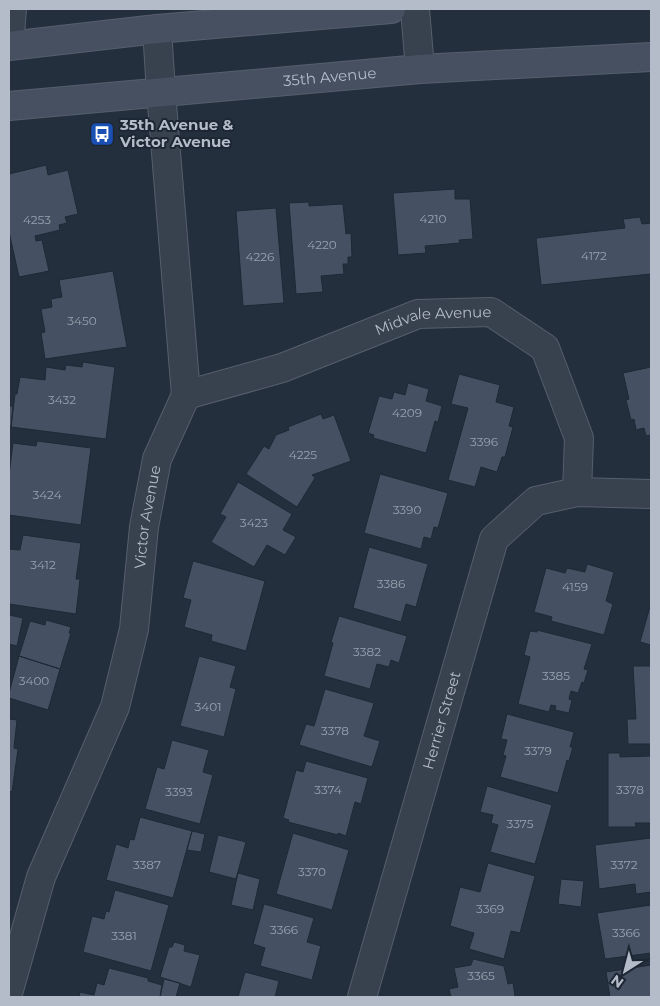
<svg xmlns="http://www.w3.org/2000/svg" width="660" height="1006" viewBox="0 0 660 1006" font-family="Montserrat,sans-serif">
  <rect width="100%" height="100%" fill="#242f3e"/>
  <path fill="#455162" stroke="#1f2835" d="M46,165l2,10 20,-5 10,44 -13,3 2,6 -8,2 1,5 -25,6 1,5 6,-1 7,31 -30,6 -10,-45v-58z
    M455,189v10h15l3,40 -14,1 1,3 -35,3 1,7 -28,2 -5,-62z
    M309,202v4l34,-2 3,30 5,-1 1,24h-4v7h-5l1,10 -23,2 2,16 -27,2 -7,-91z
    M276,208l8,95 -41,3 -7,-95z
    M640,217l2,7 9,-1v51l-110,11 -5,-47 89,-10 -2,-9z
    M113,271l14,76 -82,12 -4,-26 4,-1 -4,-23 11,-2 -1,-8 11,-2 -3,-17z
    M83,362l32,5 -9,72 -95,-12 4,-33h2l3,-17 25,3 1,-13 19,3 1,-5 16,2z
    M651,367v68l-5,1 -2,-8 -8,2 -2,-11 -3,1 -5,-20 3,-1 -6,-26z
    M459,374l41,11 -4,17 18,5 -5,19 4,1 -8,30h-3l-5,15 -16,-5 -6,20 -27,-7 20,-72 -17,-4z
    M408,383l21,6 -3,12 16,5 -4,16 -3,-1 -9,32 -53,-15 1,-3 -6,-2 11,-37 13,3 2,-7 11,3z
    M9,406h4l-2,21h-2z
    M321,414l2,5 11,-4 17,46 -39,14 3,3 -18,29 -51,-33 18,-28 5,3 7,-14 13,-5 -1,-3z
    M37,441l54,7 -10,77 -72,-10v-40l4,-32 23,3z
    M380,474l68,19 -10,35 -4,-1 -3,12 -7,-2 -3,12 -57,-16z
    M238,482l54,32 -9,16 13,7 -11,18 -18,-10 -13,22 -43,-25 15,-25 -6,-3z
    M23,535l58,8 -5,36h4l-4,35 -67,-10v-55l11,1z
    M369,547l59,17 -12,43 -10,-3 -5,18 -48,-14z
    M193,561l72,20 -19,70 -35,-10 1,-6 -28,-8 7,-27 -8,-2z
    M587,564l27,8 -8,29 7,3 -9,31 -53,-14 1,-4 -18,-5 12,-44 19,5 2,-5 18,4z
    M651,603v42l-11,-3z
    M9,615l14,3 -6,28 -8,-2z
    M339,616l68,20 -8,27 -8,-3 -2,7 -12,-3 -7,25 -46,-13 9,-33 -2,-1z
    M46,620l25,7 -2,6h2l-11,36 -41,-13 11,-35 15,4z
    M537,630l55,14 -8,25 4,1 -4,13 -2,-1 -4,11 -7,-2 -2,8 3,1 -3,13 -14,-3 1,-4 -5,-1 -2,7 -31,-8 12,-47 -6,-2 6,-24 7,1z
    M19,656l41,13 -12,41 -39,-12v-5z
    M199,656l37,10 -6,21 6,2 -12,48 -44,-11z
    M633,666h18v78h-23l-1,-25h9z
    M325,689l49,14 -10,33 16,5 -8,26 -73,-22 7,-21 8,2z
    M507,714l67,18 -4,15h3l-4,14 -2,-1 -9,33 -58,-16 6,-21 -3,-1 4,-15 -6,-1z
    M9,719l8,1 -3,28 4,1 -6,43 -3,-1z
    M172,740l37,10 -6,22 10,3 -13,49 -55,-15 12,-42 7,2z
    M608,753h12v4l31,-1v67h-16l1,4h-28z
    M306,761l62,17 -7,26 -6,-2 -9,34 -8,-3v2l-50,-13 1,-2 -6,-2 13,-48 7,2z
    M487,786l65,19 -17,59 -45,-12 8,-27 -7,-2 2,-8 -13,-3z
    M140,817l52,14 -19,67 -67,-18 10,-36 12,4 2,-9 4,1z
    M192,831l13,3 -4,18 -14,-2z
    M293,833l56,17 -17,60 -56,-16z
    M218,835l28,7 -10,37 -27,-7z
    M651,838v54l-15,2 -1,-10 -36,5 -4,-44z
    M488,863l47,13 -15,57 -9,-2 -7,28 -35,-10 5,-16 -24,-7 10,-39 20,5z
    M238,873l22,6 -7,31 -22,-5z
    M561,879l23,2 -3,26 -23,-3z
    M115,890l54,15 -18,66 -68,-19 9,-36 12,3 2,-8 3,1z
    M264,904l50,14 -7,24 14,4 -9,34 -52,-14 5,-18 -12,-4z
    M651,905v48l-46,6 -8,-46z
    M174,942l11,3 -1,6 16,4 -9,32 -31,-10 9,-30h3z
    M473,959l31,7 4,18 5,-1 2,13 4,-1v2h-68l-2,-8 9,-2 -4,-19 17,-3z
    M651,965v32h-41l-4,-25z
    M109,968l39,10v3l14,4 -2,12h-81l1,-5 14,3 3,-12 7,2z
    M245,972l34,9 -4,16h-37z
    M164,979l16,4 -4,14h-16z"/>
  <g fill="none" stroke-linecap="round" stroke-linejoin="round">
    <defs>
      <g id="minor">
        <path d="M415,9l5,60"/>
        <path d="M9,45l3,-36"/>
        <path id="s1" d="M186,395l96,-27 136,-54 73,-2 54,36 34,90 -2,54"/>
        <path id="s2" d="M9,990l32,-113 74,-170 19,-78 10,-102 13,-68 29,-64 -25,-303 -4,-63"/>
        <path id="s3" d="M362,997l132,-458 42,-38 41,-9 74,2"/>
      </g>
      <g id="secondary">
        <path d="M9,46l148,-17 234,-20"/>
        <path id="s4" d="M9,106l411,-37 231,-12"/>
      </g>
    </defs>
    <use href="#minor" stroke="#565f6c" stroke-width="30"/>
    <use href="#secondary" stroke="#565f6c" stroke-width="30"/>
    <use href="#minor" stroke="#38414e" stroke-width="28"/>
    <use href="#secondary" stroke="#465061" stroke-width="28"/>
  </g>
  <defs>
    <symbol id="bus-square" viewBox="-11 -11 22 22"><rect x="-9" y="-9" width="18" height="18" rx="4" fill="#1a4fb4" stroke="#1d2633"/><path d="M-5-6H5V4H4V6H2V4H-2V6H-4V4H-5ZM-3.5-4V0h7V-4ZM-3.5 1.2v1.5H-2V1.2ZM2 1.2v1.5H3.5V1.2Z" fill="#fff"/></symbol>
  </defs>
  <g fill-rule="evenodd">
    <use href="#bus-square" x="88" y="120" width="28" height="28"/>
  </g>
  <g text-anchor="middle" stroke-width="4" stroke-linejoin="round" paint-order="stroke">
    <g font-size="12" fill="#98a1af">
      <text x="433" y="223">4210</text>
      <text x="37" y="224">4253</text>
      <text x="322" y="249">4220</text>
      <text x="594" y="260">4172</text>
      <text x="260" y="261">4226</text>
      <text x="82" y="325">3450</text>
      <text x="62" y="404">3432</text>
      <text x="407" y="417">4209</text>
      <text x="484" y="446">3396</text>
      <text x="303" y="459">4225</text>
      <text x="47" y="499">3424</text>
      <text x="407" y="514">3390</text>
      <text x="254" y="527">3423</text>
      <text x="43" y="569">3412</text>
      <text x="391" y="588">3386</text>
      <text x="575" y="591">4159</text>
      <text x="367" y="656">3382</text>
      <text x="556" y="680">3385</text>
      <text x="34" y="685">3400</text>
      <text x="208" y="711">3401</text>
      <text x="335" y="735">3378</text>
      <text x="538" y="755">3379</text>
      <text x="328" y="794">3374</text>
      <text x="630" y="794">3378</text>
      <text x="179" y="796">3393</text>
      <text x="520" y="828">3375</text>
      <text x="147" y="869">3387</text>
      <text x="624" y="869">3372</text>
      <text x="312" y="876">3370</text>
      <text x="490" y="913">3369</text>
      <text x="284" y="934">3366</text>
      <text x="626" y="937">3366</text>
      <text x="124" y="940">3381</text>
      <text x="481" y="980">3365</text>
    </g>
    <g font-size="15" fill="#b4bcc9" stroke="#1d2633">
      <text dy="5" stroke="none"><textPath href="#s4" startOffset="322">35th Avenue</textPath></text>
      <text dy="5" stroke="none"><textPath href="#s1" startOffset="260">Midvale Avenue</textPath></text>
      <text dy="5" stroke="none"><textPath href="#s2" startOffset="496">Victor Avenue</textPath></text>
      <text dy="5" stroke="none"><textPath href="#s3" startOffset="288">Herrier Street</textPath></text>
    </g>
    <g font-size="15" font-weight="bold" fill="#b4bcc9" stroke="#1d2633" text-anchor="start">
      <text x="120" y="130">35th Avenue &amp;<tspan x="120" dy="17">Victor Avenue</tspan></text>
    </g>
  </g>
  <rect width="660" height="1006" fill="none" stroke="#b4bcc9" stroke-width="20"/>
  <g transform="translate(625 971) rotate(216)" stroke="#1d2633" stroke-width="4" paint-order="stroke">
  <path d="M0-4L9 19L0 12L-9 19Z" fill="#b4bcc9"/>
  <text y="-8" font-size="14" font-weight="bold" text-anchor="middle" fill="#b4bcc9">N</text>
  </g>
</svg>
